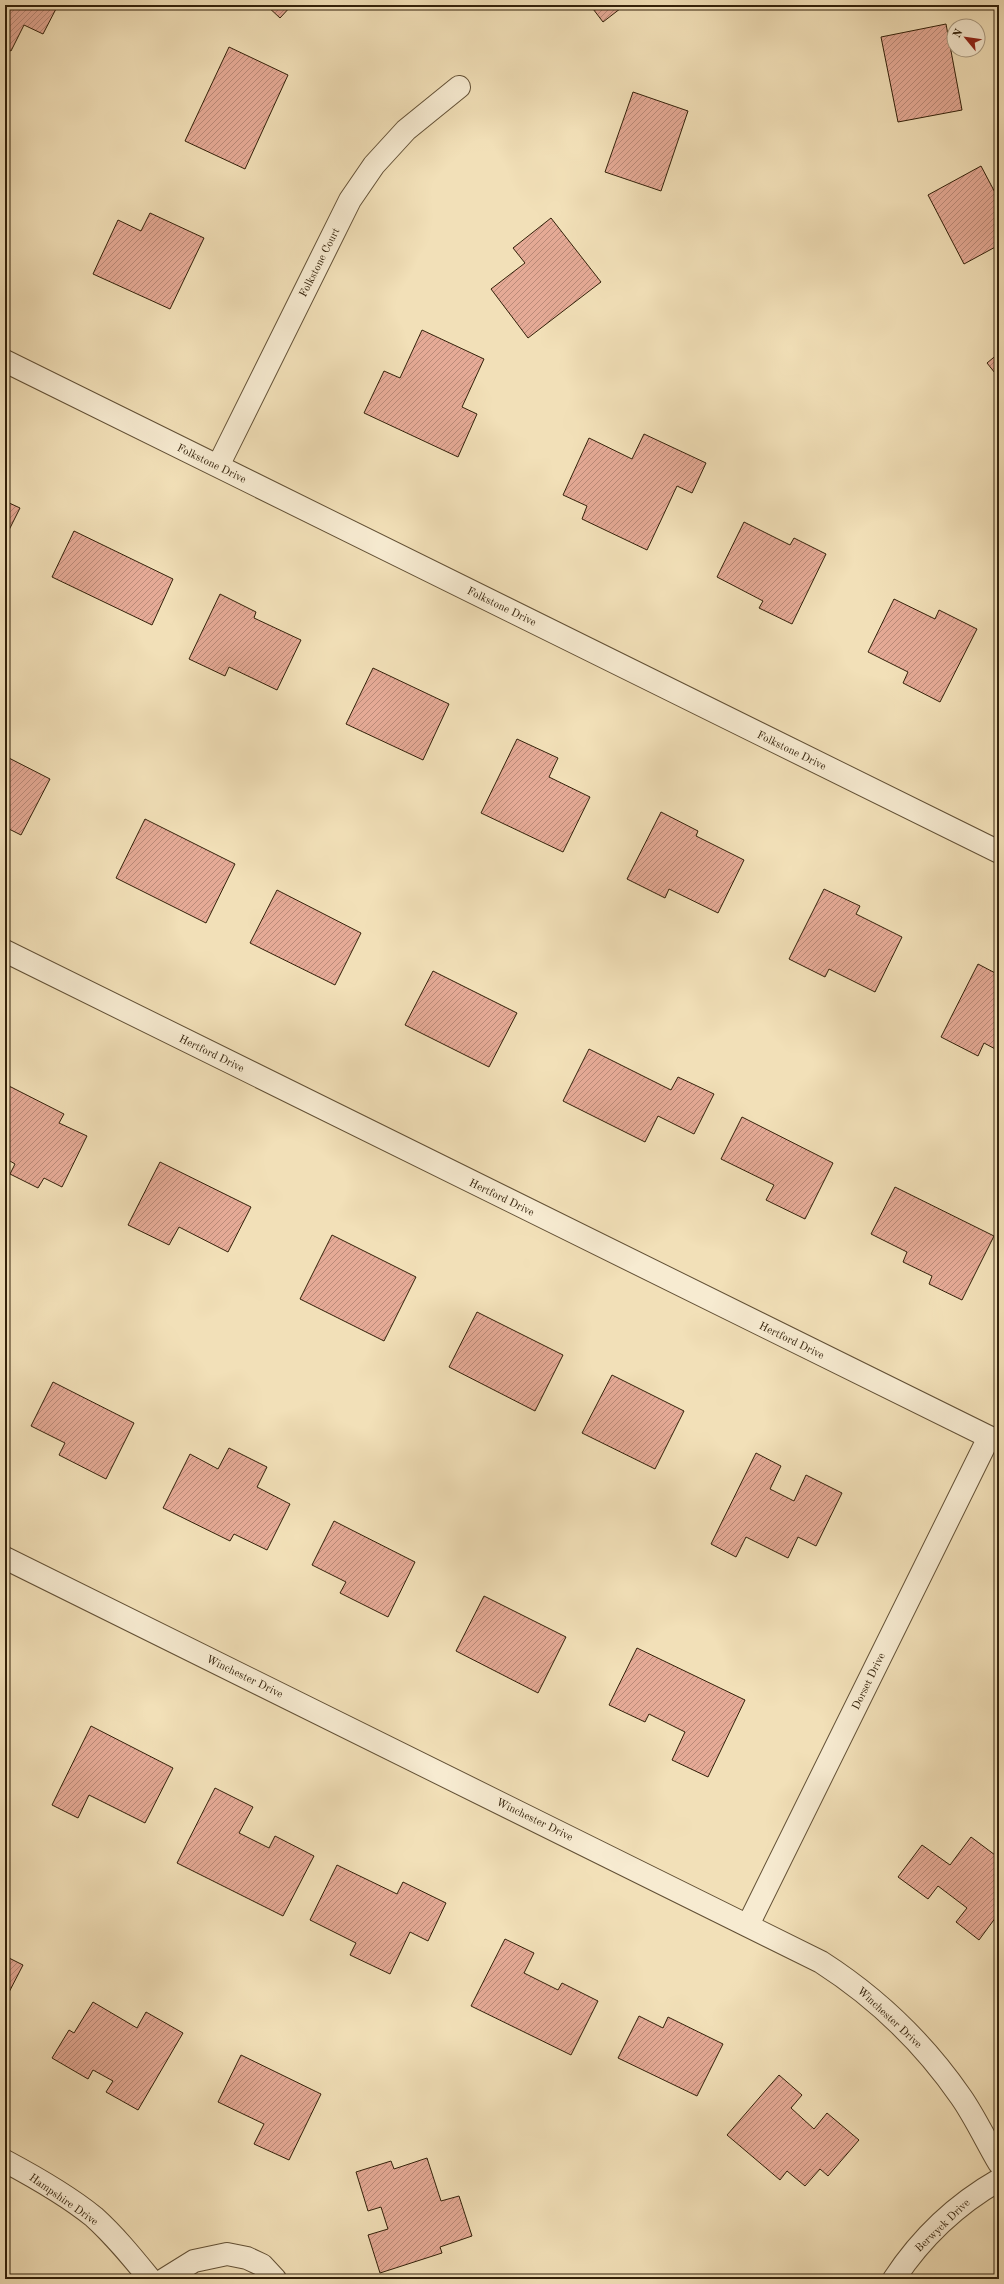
<svg xmlns="http://www.w3.org/2000/svg" width="1004" height="2284" viewBox="0 0 1004 2284" font-family="'Old Standard TT',serif">
  <defs>
    <pattern id="building-hatch" width="6" height="6" patternUnits="userSpaceOnUse"><rect width="6" height="6" fill="#e5aa96"/><path d="M-1 1l2-2M0 6l6-6M5 7l2-2" fill="none" stroke="#ba8a79"/></pattern>
  </defs>
  <rect width="100%" height="100%" fill="#f2e0b8"/>
  <filter id="stains"><feTurbulence type="fractalNoise" baseFrequency=".005" numOctaves="4"/><feColorMatrix values="0 0 0 0 .2 0 0 0 0 .09 0 0 0 0 .02 0 0 0 .5 -.17"/></filter>
  <radialGradient id="worn" r=".72"><stop offset=".6" stop-color="#630" stop-opacity="0"/><stop offset="1" stop-color="#630" stop-opacity=".3"/></radialGradient>
  <path fill="url(#building-hatch)" stroke="#33210a" d="M5,5h53l-15,29 -19,-9 -13,26 -6,-3z
    M266,5h26l-12,13z
    M590,5h35l-22,17z
    M946,24l16,86 -64,12 -17,-85z
    M229,47l59,28 -43,94 -60,-28z
    M633,92l55,19 -27,80 -56,-19z
    M981,166l18,34v45l-35,19 -36,-69z
    M150,213l54,25 -34,71 -77,-35 25,-54 23,11z
    M551,218l50,64 -73,56 -37,-49 34,-26 -12,-15z
    M422,330l62,29 -22,48 15,7 -19,43 -94,-44 20,-42 16,7z
    M999,353v25l-12,-15z
    M644,434l62,29 -14,30 -15,-7 -30,64 -65,-31 5,-13 -24,-11 26,-57 43,21z
    M5,501l15,7 -15,30z
    M744,522l46,23 4,-7 32,16 -34,70 -33,-16 4,-7 -46,-24z
    M74,531l99,48 -21,46 -100,-48z
    M220,594l36,18 -2,6 47,22 -24,50 -48,-23 -4,9 -36,-17z
    M894,599l41,20 4,-9 38,19 -37,73 -37,-19 5,-11 -40,-20z
    M373,668l76,36 -26,56 -77,-36z
    M517,739l41,19 -9,19 41,20 -27,55 -82,-39z
    M5,756l45,23 -29,56 -16,-8z
    M661,812l37,19 -2,5 48,24 -26,53 -49,-24 -4,9 -38,-19z
    M145,819l90,45 -29,59 -90,-45z
    M824,889l36,17 -4,8 46,23 -27,55 -46,-23 -4,8 -36,-18z
    M277,890l84,43 -26,52 -85,-42z
    M978,964l21,11v76l-15,-8 -6,13 -37,-19z
    M433,971l84,42 -28,54 -84,-42z
    M589,1049l82,41 7,-13 36,17 -20,40 -36,-18 -13,26 -82,-41z
    M9,1086l55,28 -5,9 28,13 -25,51 -18,-9 -6,10 -28,-14 5,-10 -10,-6v-63z
    M742,1117l91,46 -28,56 -39,-19 8,-15 -53,-26z
    M160,1162l91,45 -23,45 -49,-25 -10,18 -41,-20z
    M895,1187l99,49 -32,64 -33,-16 3,-8 -29,-14 4,-10 -36,-18z
    M332,1235l84,42 -32,64 -84,-42z
    M477,1312l86,43 -28,56 -86,-44z
    M612,1375l72,36 -29,58 -73,-36z
    M53,1382l81,41 -28,56 -47,-24 6,-12 -34,-17z
    M229,1448l38,19 -10,20 33,17 -23,46 -33,-16 -4,7 -67,-33 27,-54 28,15z
    M756,1453l25,13 -11,23 24,12 12,-26 36,18 -26,53 -18,-9 -10,21 -42,-21 -10,20 -25,-13z
    M334,1521l81,41 -27,55 -48,-24 6,-11 -34,-17z
    M484,1596l82,41 -28,56 -82,-42z
    M637,1648l108,52 -37,77 -36,-17 13,-28 -36,-18 -4,8 -36,-17z
    M91,1726l82,42 -28,55 -56,-28 -11,23 -26,-13z
    M215,1788l38,19 -14,26 30,15 6,-12 39,20 -31,60 -106,-53z
    M971,1837l28,21v55l-20,27 -23,-18 11,-14 -29,-22 -10,13 -30,-22 24,-32 28,20z
    M337,1865l60,29 6,-12 43,21 -18,38 -18,-9 -20,42 -40,-19 6,-12 -46,-23z
    M505,1939l29,14 -10,20 34,17 4,-7 36,18 -27,54 -100,-49z
    M5,1956l18,9 -18,35z
    M93,2002l44,26 9,-16 37,21 -45,77 -32,-18 7,-11 -20,-11 -5,9 -36,-21 17,-28 5,3z
    M639,2016l24,12 5,-11 55,27 -26,52 -79,-38z
    M241,2055l80,39 -32,66 -35,-16 10,-20 -46,-22z
    M779,2075l23,20 -11,13 23,21 13,-16 32,27 -31,36 -8,-7 -15,17 -18,-15 -7,9 -53,-45z
    M427,2158l14,43 18,-5 13,40 -32,11 2,6 -62,20 -12,-38 20,-6 -7,-22 -13,4 -12,-39 35,-11 3,8z"/>
  <g fill="none" stroke-linecap="round" stroke-linejoin="round">
    <defs>
      <path id="minor" d="M5,361l994,491
        M218,466l132,-266 24,-35 32,-35 53,-43
        M5,951l994,491
        M5,1558l816,404c56,36 102,80 140,135 14,20 25,44 38,66
        M748,1925l241,-488
        M5,2161c30,16 62,34 89,56 21,19 38,40 56,62
        M165,2279l29,-18 33,-7 20,4 15,7 13,14
        M894,2279c27,-41 63,-75 105,-99"/>
    </defs>
    <use href="#minor" stroke="#635136" stroke-width="24"/>
    <use href="#minor" stroke="#f7ebd1" stroke-width="22"/>
  </g>
  <g text-anchor="middle" stroke-width="3.5" stroke-linejoin="round" paint-order="stroke">
    <g font-size="11" fill="#33210a" stroke="#f7ebd1">
      <text transform="translate(319 262) rotate(-63)" y="4">Folkstone Court</text>
      <text transform="translate(212 463) rotate(26)" y="4">Folkstone Drive</text>
      <text transform="translate(502 606) rotate(26)" y="4">Folkstone Drive</text>
      <text transform="translate(792 750) rotate(26)" y="4">Folkstone Drive</text>
      <text transform="translate(212 1053) rotate(26)" y="4">Hertford Drive</text>
      <text transform="translate(502 1197) rotate(26)" y="4">Hertford Drive</text>
      <text transform="translate(792 1340) rotate(26)" y="4">Hertford Drive</text>
      <text transform="translate(245 1676) rotate(26)" y="4">Winchester Drive</text>
      <text transform="translate(868 1681) rotate(-64)" y="4">Dorset Drive</text>
      <text transform="translate(535 1819) rotate(26)" y="4">Winchester Drive</text>
      <text transform="translate(890 2017) rotate(43)" y="4">Winchester Drive</text>
      <text transform="translate(64 2199) rotate(35)" y="4">Hampshire Drive</text>
      <text transform="translate(942 2225) rotate(-44)" y="4">Berwyck Drive</text>
    </g>
  </g>
  <rect width="1004" height="2284" fill="none" stroke="#f2e0b8" stroke-width="20"/>
  <rect x="6" y="6" width="992" height="2272" fill="none" stroke="#33210a" stroke-width="2"/>
  <rect x="10" y="10" width="984" height="2264" fill="none" stroke="#33210a"/>
  <g transform="translate(966 38) rotate(299)"><circle r="19" fill="#f7ebd1" stroke="#a99a81"/>
  <path d="M0-3L7 15L0 10L-7 15Z" fill="#8f2418"/>
  <text y="-6" font-size="11" font-weight="bold" text-anchor="middle" fill="#33210a">N</text>
  </g>
  <rect width="100%" height="100%" filter="url(#stains)"/>
  <rect width="100%" height="100%" fill="url(#worn)"/>
</svg>
